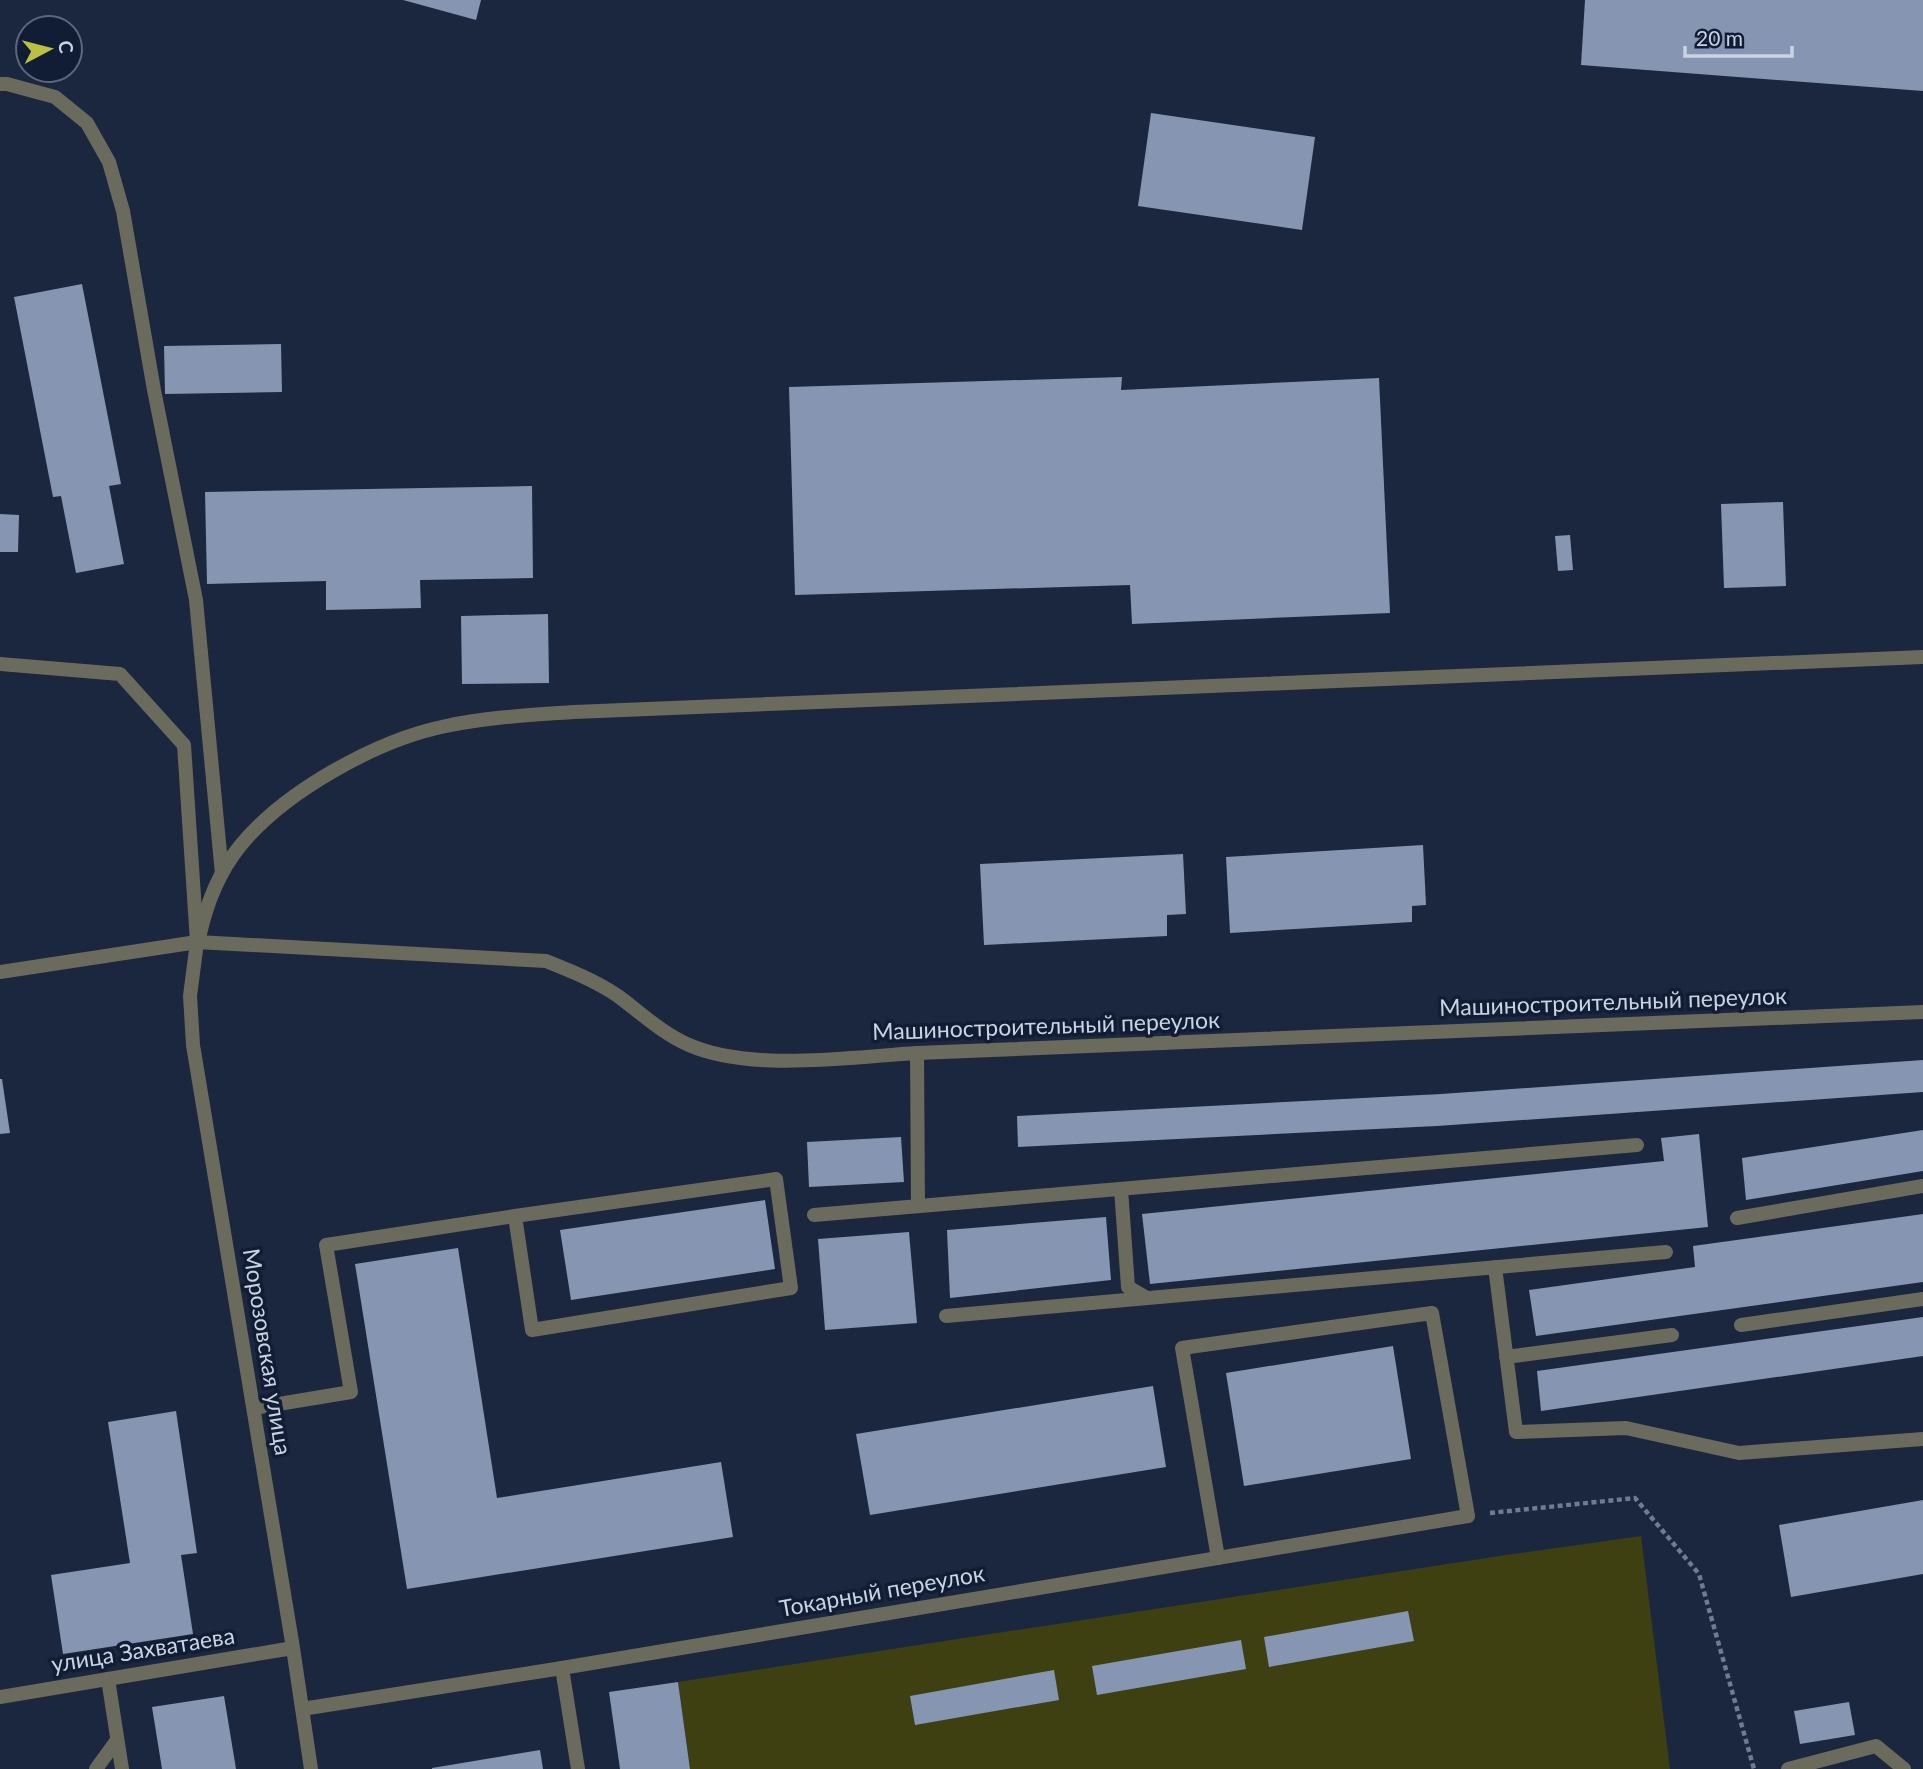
<svg xmlns="http://www.w3.org/2000/svg" width="1923" height="1769" viewBox="0 0 1923 1769" font-family="Lato,sans-serif">
  <rect width="100%" height="100%" fill="#1a273f"/>
  <path fill="#3e4012" d="M1641,1536l29,233h-980l-12,-87 828,-127z"/>
  <path fill="#8595b2" d="M403,0h78l-5,20z
    M1585,0h338v91l-342,-26z
    M1151,113l164,24 -13,93 -164,-24z
    M82,284l39,200 -12,2 15,78 -48,9 -15,-77 -8,1 -39,-200z
    M281,344l1,48 -117,2 -1,-48z
    M1122,377l-1,13 258,-12 11,235 -258,11 -2,-39 -335,10 -6,-208z
    M532,486l1,92 -113,2 1,28 -95,2v-29l-119,3 -2,-92z
    M1783,502l3,84 -62,2 -3,-84z
    M0,514l19,1 -1,37h-18z
    M1570,535l3,35 -15,1 -3,-35z
    M548,614l1,69 -87,1 -1,-68z
    M1423,845l3,60 -14,1v16l-182,11 -4,-76z
    M1183,854l3,60 -19,1v21l-183,9 -4,-81z
    M1923,1060v32l-486,34 -419,21 -1,-31 424,-22z
    M0,1079h2l8,54 -10,1z
    M1923,1130v41l-177,29 -4,-42z
    M1699,1134l9,93 -558,57 -8,-70 522,-53 -3,-23z
    M901,1137l3,45 -95,5 -2,-45z
    M765,1200l10,69 -204,31 -11,-70z
    M1923,1214v68l-387,54 -7,-46 166,-23 -2,-21z
    M1106,1217l5,63 -161,18 -3,-68z
    M909,1232l8,91 -92,7 -7,-91z
    M458,1248l39,250 224,-36 12,75 -326,52 -52,-325z
    M1923,1317v39l-382,55 -4,-40z
    M1393,1346l18,113 -167,27 -18,-113z
    M1153,1386l13,81 -296,48 -14,-81z
    M176,1411l21,142 -16,2 12,79 -130,20 -12,-79 79,-12 -22,-141z
    M1923,1500v74l-132,23 -12,-72z
    M1408,1611l6,30 -145,26 -5,-30z
    M1241,1640l5,29 -149,26 -5,-29z
    M1054,1670l5,30 -144,25 -5,-29z
    M678,1682l12,87h-70l-11,-77z
    M224,1696l12,73h-74l-10,-62z
    M1849,1702l6,33 -55,9 -6,-33z
    M540,1750l3,19h-111v-1z"/>
  <g fill="none" stroke-linecap="round" stroke-linejoin="round">
    <path stroke="#6f7b8e" stroke-width="4.5" stroke-dasharray="5 3.5" stroke-linecap="butt" d="M1490,1513l145,-15 64,76 55,195"/>
    <path stroke="#6a6b5d" stroke-width="14" d="M0,84h7l48,13 32,26 22,39 14,49 31,179 42,210 26,274
      M199,938c7,-33 20,-66 41,-92 45,-55 137,-106 206,-120 42,-9 85,-11 128,-14l1349,-55
      M917,1053l1,153
      M1121,1189l7,98 19,11
      M814,1215l823,-70
      M1737,1218l186,-32
      M1495,1267l21,165 110,-4 113,25 184,-14
      M946,1316l720,-64
      M1741,1325l182,-26
      M1506,1357l166,-22
      M254,1408l97,-16 -25,-147 189,-29 17,114 259,-42 -15,-109 -261,37
      M1218,1558l-36,-210 250,-35 36,203
      M562,1668l16,101
      M108,1679l14,90
      M96,1769l21,-29
      M1788,1769l88,-23 28,23"/>
    <path stroke="#6a6b5d" stroke-width="14" d="M0,664l120,10 64,71 13,197 -7,54 3,49 100,603 18,121
      M0,972l197,-30 349,19c25,10 50,20 72,35 23,17 45,38 71,49 62,27 161,12 228,8l1006,-41
      M0,1697l293,-49
      M302,1709l260,-41 906,-152"/>
  </g>
  <g text-anchor="middle" stroke-width="7" stroke-linejoin="round" paint-order="stroke">
    <g font-size="23" fill="#cad3e2" stroke="#111d34">
      <text transform="translate(1613 1002) rotate(-2)" y="8">Машиностроительный переулок</text>
      <text transform="translate(1046 1026) rotate(-2)" y="8">Машиностроительный переулок</text>
      <text transform="translate(267 1352) rotate(81)" y="8">Морозовская улица</text>
      <text transform="translate(882 1591) rotate(-10)" y="8">Токарный переулок</text>
      <text transform="translate(143 1650) rotate(-9)" y="8">улица Захватаева</text>
    </g>
  </g>
  <g transform="translate(49 49) rotate(83)"><circle r="33" fill="#111d34" stroke="#5b667a" stroke-width="2"/>
  <path d="M0-5L12 26L0 18L-12 26Z" fill="#bbc045"/>
  <text y="-10" font-size="19" font-weight="bold" text-anchor="middle" fill="#cad3e2">С</text>
  </g>
  <path d="M1685 46v10h107v-10" fill="none" stroke="#cad3e2" stroke-width="3.5"/>
  <text x="1696" y="46" font-size="21" fill="#cad3e2" stroke="#111d34" stroke-width="5" paint-order="stroke">20 m</text>
</svg>
